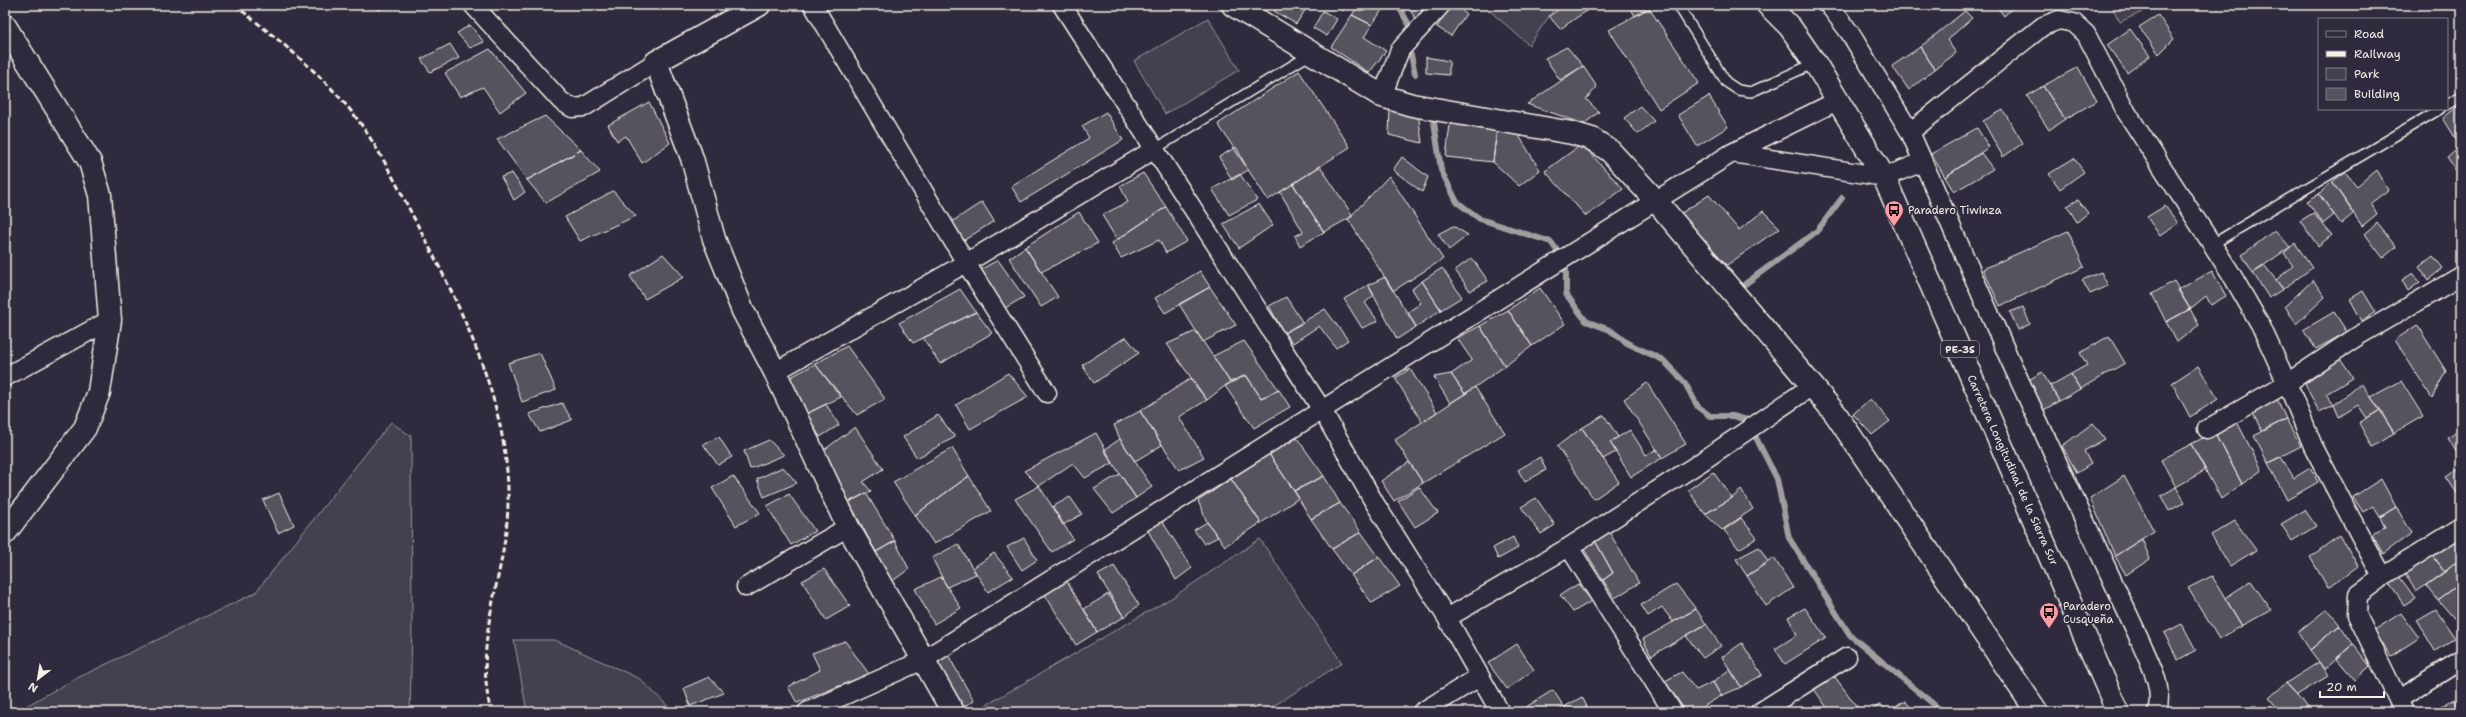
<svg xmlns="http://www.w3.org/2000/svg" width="2466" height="717" viewBox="0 0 2466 717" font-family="'Shantell Sans',sans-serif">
  <rect width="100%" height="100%" fill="#2f2a3d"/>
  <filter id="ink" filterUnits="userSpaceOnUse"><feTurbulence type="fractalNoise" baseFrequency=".025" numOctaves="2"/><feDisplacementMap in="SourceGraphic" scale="8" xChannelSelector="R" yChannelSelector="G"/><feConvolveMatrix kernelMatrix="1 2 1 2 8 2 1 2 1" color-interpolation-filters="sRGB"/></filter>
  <g filter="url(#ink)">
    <path fill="#454050" stroke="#9c989c" d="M1483,5h74l-28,40z
      M2111,5h47l-38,17z
      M1208,18l31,52 -74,44 -31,-53z
      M391,422l20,14 1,191 -2,85h-395l58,-32 182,-87z
      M1260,539l82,124 -78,49h-290l199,-115z
      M514,640h41l85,39 34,33h-147z"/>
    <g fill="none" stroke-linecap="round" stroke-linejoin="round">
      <path stroke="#a19ea0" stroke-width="6" d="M1398,5l10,18
        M1411,55l4,19
        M1434,122l7,48 16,32 23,17 71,23 15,21v31l20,27 24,9 17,13 36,17 22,23 13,24 12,9h23l14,4 30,59 12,59 61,97 93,77
        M1745,284l72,-53 25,-33"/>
    </g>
    <path fill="#56525f" stroke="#f4f1e8" d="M376,5h10l-7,5z
      M1278,5h22l6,4 -10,15 -22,-13z
      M1334,5h13l-4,6z
      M1359,5h24l1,2 -12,18 -20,-10z
      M1406,5h20l-10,14z
      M1451,5h4l11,9 -15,22 -14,-9z
      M1565,5h30l-35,24 -11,-13z
      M1629,5h18l2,3 -14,8z
      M1996,5h20l-12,11z
      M1649,8l50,75 -40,26 -50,-79z
      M1323,11l14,8 -10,17 -14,-8z
      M1965,11l7,7 -25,22 9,13 -21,16 -15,-22z
      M1352,15l20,10 -8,12 22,14 -17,22 -38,-26z
      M2158,15l16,24 -15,15 -20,-27z
      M470,25l14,17 -14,6 -13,-15z
      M2130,29l20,27 -23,17 -20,-28z
      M450,44l9,14 -29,14 -9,-13z
      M1567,47l16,19 -23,14 -15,-22z
      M1920,47l15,22 -26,21 -17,-24z
      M490,49l36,44 -26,19 -17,-25 -23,10 -15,-24z
      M1426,57l23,4v14l-23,-2z
      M1583,66l14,21 -11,12 13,13 -15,12 -57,-20z
      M2078,67l19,34 -32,18 -22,-33z
      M1299,71l51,76 -82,53 -50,-76z
      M2043,86l22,33 -16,11 -22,-34z
      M1709,96l19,31 -31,19 -19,-31z
      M649,102l21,41 -28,20 -16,-27 -9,5 -9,-16z
      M2461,104v30l-5,5 -13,-21z
      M1640,106l14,15 -16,13 -14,-16z
      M1390,108l28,4 4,31 -33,-8z
      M2003,110l20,33 -20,14 -20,-36z
      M1106,112l17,28 -102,62 -10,-16 78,-48 -7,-12z
      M545,116l36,34 -54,30 -30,-41z
      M1450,124l47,4 -4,34 -47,-5z
      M1497,128l19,3 24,39 -21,16 -26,-24z
      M1977,128l12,19 -44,30 -14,-23z
      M1582,144l41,45 -37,27 -41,-45z
      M2461,146v32l-14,-20z
      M1236,147l12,23 -16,10 -13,-23z
      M581,150l19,22 -54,31 -19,-23z
      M1981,153l12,16 -39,23 -9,-15z
      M1402,157l26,20 -6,15 -29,-22z
      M2074,158l10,14 -24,17 -11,-15z
      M1320,166l33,50 -29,16 -31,-48z
      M2376,170l12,20 -17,13 6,11 -15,12 -30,-44 13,-10 12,14z
      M512,173l13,19 -11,8 -13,-23z
      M1143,173l23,34 -49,33 -15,-25 26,-13 -8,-16z
      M1240,174l17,26 -28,15 -17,-26z
      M1389,176l54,83 -50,32 -45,-72z
      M2332,182l22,31 -13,11 -22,-30z
      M1293,184l31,48 -24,14 -5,-10 8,-4 -23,-40z
      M613,191l23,25 -56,25 -15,-24z
      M2319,194l15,21 -11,9 -16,-23z
      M1709,195l30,35 24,-19 17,17 -53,37 -47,-51z
      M2078,200l10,13 -11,9 -10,-16z
      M982,202l12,19 -31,20 -13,-18z
      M1259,204l14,21 -34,23 -16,-24z
      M2165,206l13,17 -18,13 -13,-19z
      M1166,207l21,34 -21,12 -7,-13 -38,18 -9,-15z
      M1079,212l19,31 -57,29 -16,-25z
      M2313,213l19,22 -14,11 -18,-25z
      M2377,223l19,24 -13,11 -18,-24z
      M1453,226l15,9 -19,15 -11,-16z
      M2275,230l15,17 -37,26 -11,-18z
      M2068,231l16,36 -84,39 -17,-37z
      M2295,243l17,25 -29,21 -7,-9 17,-14 -9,-13z
      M1025,247l33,50 -17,10 -32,-49z
      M663,254l21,23 -39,22 -15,-23z
      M2433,256l10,12 -15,12 -9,-13z
      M1472,258l16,23 -18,10 -15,-21z
      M998,260l26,37 -19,11 -25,-38z
      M2265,266l18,23 -14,9 -16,-25z
      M1442,268l20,29 -21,13 -19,-29z
      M1200,271l10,16 -45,26 -10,-15z
      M2212,271l14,25 -15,9 -5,-9 -16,13 -12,-19z
      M2101,272l7,14 -18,8 -8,-14z
      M2413,273l7,9 -12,9 -6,-11z
      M1385,277l31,50 -19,12 -29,-54z
      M2313,280l12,17 -29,27 -11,-18z
      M1422,281l19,29 -25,17 -8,-15 13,-9 -9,-14z
      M2174,281l16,28 -24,13 -14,-28z
      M1368,285l6,10 -9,8 13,18 -16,7 -18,-29z
      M1210,287l26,38 -33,17 -24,-38z
      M1540,288l25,36 -33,22 -24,-36z
      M960,289l16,23 -63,31 -14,-20z
      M2363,291l12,20 -13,10 -12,-22z
      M1286,297l17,26 -19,10 -15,-27z
      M2023,307l7,17 -12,6 -8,-18z
      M1325,309l23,31 -12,8 -17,-22 -26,17 -9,-10z
      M2190,309l9,16 -22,17 -11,-20z
      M1508,310l24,36 -27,20 -25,-40z
      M976,312l16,21 -52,31 -17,-26z
      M2334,312l13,20 -31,17 -13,-19z
      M2417,325l29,46 -14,27 -37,-58z
      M1480,326l25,40 -40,28 -14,-20 21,-14 -15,-22z
      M1196,331l34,51 -23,18 -40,-56z
      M2109,336l16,27 -45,26 -9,-15 16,-9 -7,-12z
      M1126,337l13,16 -45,30 -12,-18z
      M1244,341l35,49 -18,8 -15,-23 -16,7 -17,-26z
      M847,346l38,53 -28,16 -42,-51z
      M540,353l16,37 -34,12 -14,-39z
      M2340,359l13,19 -27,16 8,11 -15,7 -14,-28z
      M815,364l26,33 -35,17 -19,-35z
      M2198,366l20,33 -28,18 -18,-34z
      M1410,369l27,43 -15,10 -27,-44z
      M2042,372l17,29 -15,9 -17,-29z
      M1008,373l20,24 -58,32 -14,-24z
      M1451,374l14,20 -15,9 -16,-26z
      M2071,374l9,15 -21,12 -9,-15z
      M1246,375l15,23 18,-8 11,17 -36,21 -29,-42z
      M1190,379l17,21 -28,17 25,40 -25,13 -39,-59z
      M2401,381l22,35 -29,17 -23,-36z
      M1647,383l39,61 -24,14 -38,-59z
      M2361,383l19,27 -13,8 -9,-13 -19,12 -5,-12z
      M1475,387l30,46 -82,50 -28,-43z
      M2275,394l11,25 -24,12 -12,-23z
      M1870,399l20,22 -18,14 -19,-21z
      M562,403l10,17 -32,12 -11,-18z
      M826,404l13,21 -19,12 -14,-23z
      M2380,410l14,23 -22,14 -13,-24z
      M1140,411l22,34 -27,16 -15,-22 -6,-14z
      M938,415l17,22 -38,21 -14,-21z
      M1604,415l14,22 -8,5 6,10 -13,7 -21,-31z
      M2286,419l15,27 -33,17 -14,-27z
      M2236,420l26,50 -20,14 -27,-52z
      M2093,423l12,16 -21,12 7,13 -14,9 -15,-27z
      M855,427l28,42 -20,13 8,9 -22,11 -29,-49z
      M1582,428l37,54 -25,17 -37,-53z
      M2461,429v31l-13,-22z
      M1630,430l16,25 11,-6 5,9 -31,19 -21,-35z
      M2215,432l27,52 -21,15 -30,-55z
      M1096,433l17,30 -28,15 -12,-15 -34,23 -15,-15z
      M719,437l13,20 -14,8 -15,-21z
      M1297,438l27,38 -30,15 -25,-37z
      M1120,439l32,48 -16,11 -32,-48z
      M769,440l15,15 -34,14 -6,-18z
      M2191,444l15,26 -30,17 -15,-27z
      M952,448l17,28 -54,39 -22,-33z
      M1269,454l30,44 -38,25 -30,-44z
      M1540,457l6,13 -21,12 -7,-12z
      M2281,457l13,21 16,-10 8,14 -31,18 -19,-37z
      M1409,462l14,21 -29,18 -13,-20z
      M783,467l14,16 -33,14 -7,-18z
      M2461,467v32l-15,-22z
      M1713,472l19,26 -27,16 -17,-24z
      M1120,474l16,24 -23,15 -19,-24z
      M733,476l27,37 -24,13 -24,-38z
      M969,476l22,35 -57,33 -19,-29z
      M1324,476l16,27 -29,16 -17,-28z
      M2124,476l30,55 -39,25 -25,-58z
      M1231,479l30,44 -36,23 -18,-24 -9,-21z
      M2381,479l15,28 -16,10 -7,-11 -10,6 -10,-15z
      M1039,486l34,53 -21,13 -37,-53z
      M1419,487l19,26 -23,14 -17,-26z
      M2176,487l9,15 -16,9 -8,-15z
      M1741,490l12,19 -31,21 -17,-16 27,-16z
      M279,493l15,32 -16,8 -15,-33z
      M866,493l29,48 -19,11 -27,-50z
      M789,494l26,37 -24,14 -24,-39z
      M1070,497l12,17 -19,11 -11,-18z
      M1536,498l19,27 -14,9 -20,-27z
      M1340,503l21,29 -29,17 -21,-30z
      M2396,507l16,26 -29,21 -11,-20 13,-6 -5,-11z
      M2305,510l11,16 -24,15 -11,-17z
      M1741,518l16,20 -18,11 -15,-19z
      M1162,521l30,47 -16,12 -29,-51z
      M2235,521l21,29 -26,16 -19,-31z
      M1207,522l11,15 -14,7 -10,-14z
      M1608,530l31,53 -24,15 -12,-18 10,-7 -19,-34z
      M1361,532l18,25 -28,18 -19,-26z
      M2340,535l18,31 -30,22 -18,-31z
      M1513,537l5,11 -20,11 -5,-11z
      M2455,537l6,7v14l-16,14 -13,-18z
      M1024,538l13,22 -15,10 -15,-23z
      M1594,539l19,34 -10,7 -21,-34z
      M2142,539l8,20 -24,16 -11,-19z
      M895,541l14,28 -19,14 -14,-31z
      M958,544l18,30 -29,13 -15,-29z
      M1759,547l9,15 -21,14 -11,-17z
      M994,553l19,24 -25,15 -15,-24z
      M2432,554l13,18 -29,20 -11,-19z
      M1379,557l21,29 -28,17 -21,-28z
      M1774,558l19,30 -27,18 -19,-30z
      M2456,563l5,7v13l-23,17 -12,-15z
      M1114,566l25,39 -15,12 -26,-42z
      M824,569l26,37 -24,14 -24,-39z
      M2396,572l19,26 -11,7 -18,-26z
      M2212,576l30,50 -23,13 -31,-51z
      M941,577l20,31 -27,16 -19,-35z
      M1066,580l31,52 -21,13 -32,-52z
      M2251,581l20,29 -29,16 -17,-28z
      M2461,583v41l-1,1 -22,-25z
      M1578,584l14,17 -19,11 -13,-17z
      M1676,584l20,25 -23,13 -11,-15 -14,9 -7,-11z
      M1108,594l16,23 -27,15 -13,-23z
      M1805,608l21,30 -41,26 -10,-15 22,-14 -9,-18z
      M1696,609l10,15 -55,32 -8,-17z
      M2327,609l13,16 -30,25 -12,-18z
      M2436,610l19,28 -20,13 -18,-30z
      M2401,613l18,25 -28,18 -18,-25z
      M1706,624l15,22 -18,12 -17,-22z
      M2182,624l14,26 -18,10 -14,-27z
      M2340,625l13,19 -29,25 -14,-19z
      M845,641l24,33 -72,29 -9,-16 32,-17 -8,-17z
      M1742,643l20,32 -21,12 -19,-30z
      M1517,644l17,26 -27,19 -19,-26z
      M2353,644l17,22 -15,14 -18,-21z
      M948,655l26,46 -16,9 -26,-46z
      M2319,662l9,14 -31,19 -11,-12z
      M1730,669l11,18 -20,9 -8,-14z
      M1682,672l14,18 17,-8 8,14 -27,16h-8l-21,-31z
      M709,677l15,16 -34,13 -6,-18z
      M1835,677l26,35h-31l-16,-23z
      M2286,683l11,12 15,17h-31l-12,-14z
      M1553,690l11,17 -8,5h-32l-1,-3z
      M1582,697l8,15h-24l-2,-5z
      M2455,700l5,9 -3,3h-16l-3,-5z
      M1905,701l10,11h-14l-4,-6z
      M1881,704l6,8h-19z
      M2255,704l6,8h-18z
      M2438,707l3,5h-9z"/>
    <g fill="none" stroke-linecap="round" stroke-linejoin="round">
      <defs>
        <path id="lane" d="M1678,5l48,77 12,8 13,2 64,-29
          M2447,105l14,-8
          M1155,149l156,-95
          M2211,245l229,-136"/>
        <path id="street" d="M473,5l88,96 11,7 12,-1 72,-45
          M813,5l153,258 81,130
          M1062,5l260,405 52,92 73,116 53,94
          M1829,5l21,28 60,99 99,226 131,282c10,24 24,46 17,72
          M1382,96l18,-46 41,-45
          M1910,132l133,-106 16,-6 15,3 12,11 41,79 103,159 30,52 27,59 26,63 69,131 -24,18 -1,20 47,97
          M1732,153l152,24 39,-15
          M775,372l191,-109 189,-114
          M5,377l105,-57
          M2207,429l80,-46 71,-47 103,-60
          M1569,547l104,165
          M2382,577l79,-50
          M746,587l102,-60
          M1447,618l122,-71 129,-83 114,-78
          M2399,699l62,-39
          M807,712l116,-52 809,-507 107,-53
          M1422,712l57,-35
          M1760,712l87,-55"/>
        <path id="secondary" d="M759,5l-103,57 36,96 22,81 29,72 32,61 73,155 105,185
          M1233,5l149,91 30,9 160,28 20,6 18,12 47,51 178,211 202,299
          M5,26l85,136 10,33 10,125 -11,72 -14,36 -80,105"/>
        <path id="highway" d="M1768,5l22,22 25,36 69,114 234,535"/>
      </defs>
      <use href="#lane" stroke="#f4f1e8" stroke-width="12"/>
      <use href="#street" stroke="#f4f1e8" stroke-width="21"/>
      <use href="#secondary" stroke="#f4f1e8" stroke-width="25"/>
      <use href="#highway" stroke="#f4f1e8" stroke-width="25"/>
      <use href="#lane" stroke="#2f2a3d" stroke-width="9"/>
      <use href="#street" stroke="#2f2a3d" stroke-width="18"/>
      <use href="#secondary" stroke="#2f2a3d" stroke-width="22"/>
      <use href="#highway" stroke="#2f2a3d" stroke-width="22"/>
      <path stroke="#f4f1e8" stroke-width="3" stroke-dasharray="6 3" stroke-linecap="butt" d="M235,5c42,34 86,67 120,111 24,32 42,69 60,104 45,85 95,184 93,282 -1,74 -36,133 -17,210"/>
    </g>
  </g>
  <defs>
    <symbol id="bus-pin" viewBox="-11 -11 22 30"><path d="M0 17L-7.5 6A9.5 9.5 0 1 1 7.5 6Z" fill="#ff9aa2" stroke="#2f2a3d"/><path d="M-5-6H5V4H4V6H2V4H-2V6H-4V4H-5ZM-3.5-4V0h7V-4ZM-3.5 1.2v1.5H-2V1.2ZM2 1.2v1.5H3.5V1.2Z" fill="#111"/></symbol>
  </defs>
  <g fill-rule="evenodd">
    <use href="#bus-pin" x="1883" y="199" width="22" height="30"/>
    <use href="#bus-pin" x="2038" y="601" width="22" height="30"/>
  </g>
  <g text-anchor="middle" stroke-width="3.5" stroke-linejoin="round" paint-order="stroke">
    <rect fill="#2f2a3d" stroke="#b9b5b5" stroke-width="1" x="1941" y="341" width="38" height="16" rx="3"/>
    <g font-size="10" font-weight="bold" fill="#f4f1e8">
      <text x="1960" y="353">PE-3S</text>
    </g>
    <g font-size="11" fill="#f4f1e8" stroke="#2f2a3d" text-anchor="start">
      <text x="1908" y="214">Paradero Tiwinza</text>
      <text x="2063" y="610">Paradero<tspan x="2063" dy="13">Cusqueña</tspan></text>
    </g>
    <g font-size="11" fill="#f4f1e8" stroke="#2f2a3d">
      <text transform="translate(2013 470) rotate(66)" y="4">Carretera Longitudinal de la Sierra Sur</text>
    </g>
  </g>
  <rect width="2466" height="717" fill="none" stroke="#2f2a3d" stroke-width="20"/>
  <rect x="10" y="10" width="2446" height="697" fill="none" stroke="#f4f1e8" stroke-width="1.5" filter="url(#ink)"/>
  <rect x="2318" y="18" width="130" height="92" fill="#2f2a3d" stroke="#7e7a81"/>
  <rect x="2326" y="31" width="20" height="6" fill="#2f2a3d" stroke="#7e7a81"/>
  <text x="2354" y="38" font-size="12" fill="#f4f1e8">Road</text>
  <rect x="2326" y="51" width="20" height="6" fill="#f4f1e8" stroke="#7e7a81"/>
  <text x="2354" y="58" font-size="12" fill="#f4f1e8">Railway</text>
  <rect x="2326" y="68" width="20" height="12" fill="#454050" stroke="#7e7a81"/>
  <text x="2354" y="78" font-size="12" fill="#f4f1e8">Park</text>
  <rect x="2326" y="88" width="20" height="12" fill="#56525f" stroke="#7e7a81"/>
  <text x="2354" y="98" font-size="12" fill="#f4f1e8">Building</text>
  <g transform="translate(38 679) rotate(211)" stroke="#2f2a3d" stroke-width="3" paint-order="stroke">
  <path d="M0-3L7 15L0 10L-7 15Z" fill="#f4f1e8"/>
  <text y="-6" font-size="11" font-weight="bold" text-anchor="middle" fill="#f4f1e8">N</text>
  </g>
  <path d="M2320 691v6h64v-6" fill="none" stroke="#f4f1e8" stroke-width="2"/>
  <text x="2326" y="691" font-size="12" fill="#f4f1e8" stroke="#2f2a3d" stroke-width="3" paint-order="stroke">20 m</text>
</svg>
